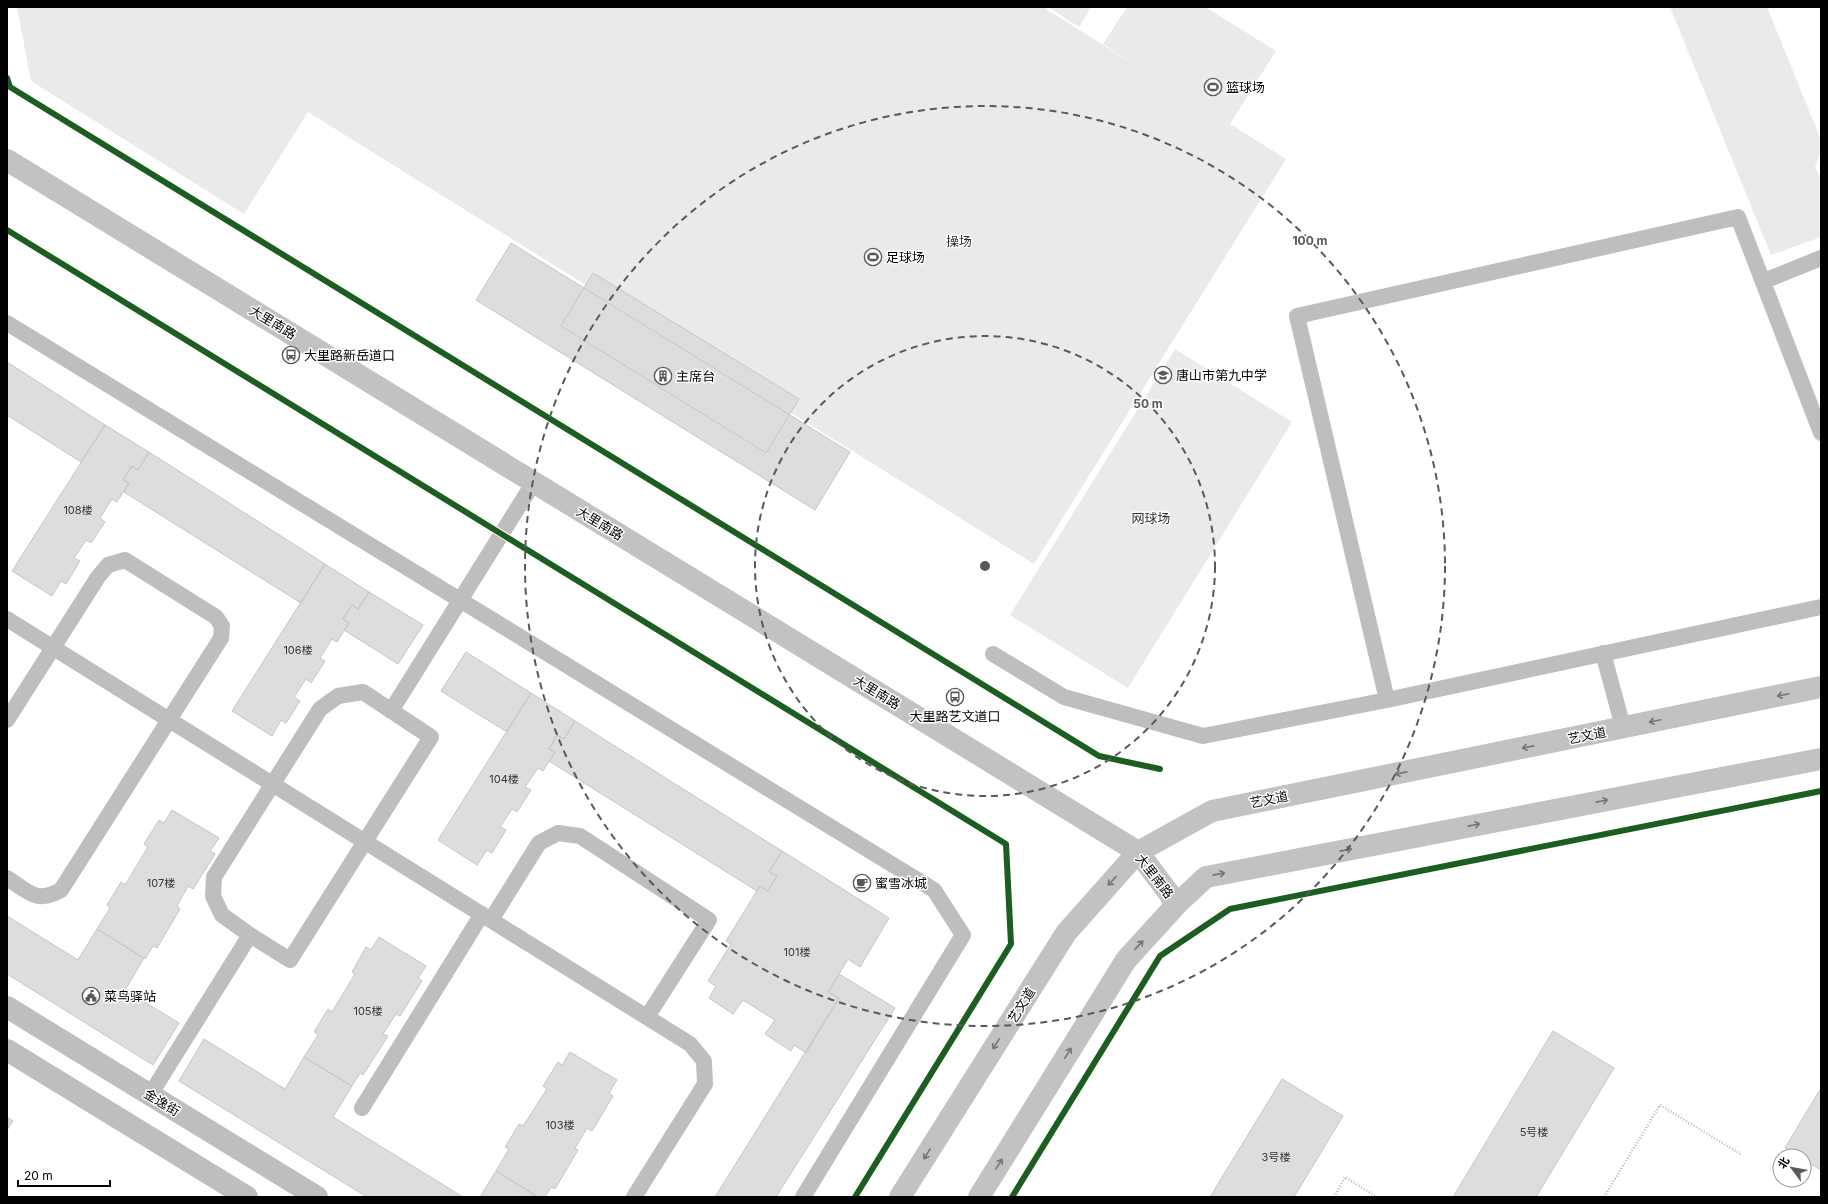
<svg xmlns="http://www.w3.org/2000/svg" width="1828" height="1204" viewBox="0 0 1828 1204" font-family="Inter,'Noto Sans SC',sans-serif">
  <rect width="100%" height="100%" fill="#fff"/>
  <path fill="#eaeaea" d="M17,7h1026l106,67 -46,-30 24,-37h78l71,44 -46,73 56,35 -252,405 -726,-452 -64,102 -213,-133z
    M1048,7h43l-12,20z
    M1670,7h97l54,133v12l-6,14 6,13v58l-50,18z
    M1175,349l117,73 -164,266 -118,-73z"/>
  <path fill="#ddd" stroke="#c5c5c5" d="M511,243l339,209 -35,58 -339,-210z
    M593,273l206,126 -33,54 -205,-127z
    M7,362l98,63 -24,37 -74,-47z
    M105,425l44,27 -11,18 -6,-4 -9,14 6,3 -12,19 -5,-3 -12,19 5,4 -14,21 -5,-3 -12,18 6,3 -14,23 -5,-3 -9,15 -40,-25z
    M149,452l176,112 -24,39 -177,-111 5,-9 -6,-3 9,-14 6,4z
    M325,564l44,28 -11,17 -6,-4 -9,14 6,4 -12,19 -5,-3 -12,19 5,3 -14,22 -5,-4 -12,18 6,4 -14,22 -5,-3 -9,16 -40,-25z
    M369,592l54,33 -25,39 -54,-34 5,-7 -6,-4 9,-14 6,4z
    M466,652l65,41 -24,39 -66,-41z
    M531,693l44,28 -11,18 -7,-4 -8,14 6,3 -12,19 -5,-3 -13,19 6,3 -14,22 -5,-3 -12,18 6,3 -14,23 -5,-3 -10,15 -39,-25z
    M575,721l207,130 -13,21 8,4 -9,15 -8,-5 -3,5 -208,-130 6,-9 -6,-3 8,-14 7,4z
    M172,810l47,28 -9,13 5,3 -22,35 -5,-3 -11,20 3,3 -23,39 -4,-2 -8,13 -48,-30 13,-21 -3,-3 14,-23 4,3 23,-38 -4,-3 15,-24 5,3z
    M782,851l107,67 -29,49 -12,-8 -20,33 11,6 -33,55 -12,-8 -3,6 -26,-17 10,-14 -32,-20 -10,14 -24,-16 7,-12 -8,-5 23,-37 -5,-3 34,-55 8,5 9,-15 -8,-4z
    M7,916l71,44 19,-31 47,29 -19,32 54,33 -26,42 -146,-91z
    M379,937l47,29 -8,12 4,3 -22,35 -4,-2 -13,20 5,2 -25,39 -3,-2 -8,13 -48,-29 14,-22 -4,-3 14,-23 4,3 23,-38 -3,-2 14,-25 5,3z
    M839,974l56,34 -119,189h-61l124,-199 -11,-6z
    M1553,1031l61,37 -78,129h-83z
    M204,1039l81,50 19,-32 48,29 -19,31 130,80h-96l-188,-116z
    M570,1052l47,28 -8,13 4,3 -21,35 -5,-3 -12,20 3,2 -23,39 -4,-2 -6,10h-7l-42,-26 13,-22 -4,-2 14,-23 4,2 24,-37 -4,-3 15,-24 4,3z
    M1282,1079l61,37 -49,81h-84z
    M1821,1088v82l-17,-10v-4h-6l-13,-8z
    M7,1117l6,4 -6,9z
    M496,1171l42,26h-58z"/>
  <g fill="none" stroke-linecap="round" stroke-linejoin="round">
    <path stroke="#b8b8b8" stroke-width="2.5" stroke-dasharray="1 2" stroke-linecap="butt" d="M1334,1197l11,-20 32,20
      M1604,1197l56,-92 82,50"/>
    <path stroke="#bebebe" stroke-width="16" d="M1764,281l57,-23
      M7,323l927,567 29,45 -160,262
      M1821,433l-83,-216 -441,99 90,384 434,-93
      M7,619l683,425 14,17 1,23 -71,113
      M1603,653l20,74
      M993,654l71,43 139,39 184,-36
      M363,692l68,45 -141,223 -40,-25 -28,-20 -9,-19 1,-19 106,-168 18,-13z
      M391,711l143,-229
      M7,720l91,-143 10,-12 17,-5 91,57 6,9 -1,12 -160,252c-25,14 -32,2 -54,-12
      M491,920l48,-77 19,-10 22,3 129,84 -62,97
      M150,1095l100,-160
      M362,1108l120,-194"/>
    <path stroke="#bebebe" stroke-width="22" d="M7,1007l310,190
      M7,1050l240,147"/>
    <path stroke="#c2c2c2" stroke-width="22" d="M7,160l1131,692 39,52
      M900,1197l166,-264 72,-81 74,-41 609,-124
      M979,1197l147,-237 51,-56 29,-27 615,-118"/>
    <defs>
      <path id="cycleway" d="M7,78l3,9 1089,669 61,13
        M7,230l999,614 5,100 -156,253
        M1012,1197l148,-241 70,-47 591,-118"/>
    </defs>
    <use href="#cycleway" stroke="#fff" stroke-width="8"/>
    <use href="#cycleway" stroke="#1b5e20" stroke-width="6"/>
  </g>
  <defs><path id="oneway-shaft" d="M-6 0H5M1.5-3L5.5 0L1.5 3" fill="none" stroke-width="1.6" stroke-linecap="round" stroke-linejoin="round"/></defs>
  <g stroke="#747474">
    <use href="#oneway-shaft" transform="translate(1783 695) rotate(168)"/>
    <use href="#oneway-shaft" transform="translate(1655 721) rotate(168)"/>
    <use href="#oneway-shaft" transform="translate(1528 747) rotate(169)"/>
    <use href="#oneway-shaft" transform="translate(1401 773) rotate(169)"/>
    <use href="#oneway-shaft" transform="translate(1602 801) rotate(-11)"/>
    <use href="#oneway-shaft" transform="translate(1474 825) rotate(-11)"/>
    <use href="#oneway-shaft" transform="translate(1346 850) rotate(-11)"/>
    <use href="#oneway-shaft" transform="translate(1219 874) rotate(-11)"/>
    <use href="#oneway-shaft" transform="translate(1112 881) rotate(132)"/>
    <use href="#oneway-shaft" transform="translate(1139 945) rotate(-47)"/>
    <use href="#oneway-shaft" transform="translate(996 1044) rotate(122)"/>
    <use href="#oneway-shaft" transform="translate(1068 1053) rotate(-58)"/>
    <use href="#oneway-shaft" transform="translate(927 1154) rotate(122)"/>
    <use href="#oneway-shaft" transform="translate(999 1164) rotate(-58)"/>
  </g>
  <g fill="none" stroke="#595959" stroke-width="2" stroke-dasharray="7 5">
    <circle cx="985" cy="566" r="230"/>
    <circle cx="985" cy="566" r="460"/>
  </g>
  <defs>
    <symbol id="stadium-ring" viewBox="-11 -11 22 22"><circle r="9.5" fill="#fff" stroke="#595959" stroke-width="1.5"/><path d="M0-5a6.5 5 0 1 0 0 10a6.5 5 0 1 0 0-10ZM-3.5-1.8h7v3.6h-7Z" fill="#595959"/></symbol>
    <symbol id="bus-ring" viewBox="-11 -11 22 22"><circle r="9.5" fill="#fff" stroke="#595959" stroke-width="1.5"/><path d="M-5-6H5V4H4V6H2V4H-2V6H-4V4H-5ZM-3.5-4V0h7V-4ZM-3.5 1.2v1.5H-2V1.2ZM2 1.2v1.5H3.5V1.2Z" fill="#595959"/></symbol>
    <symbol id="school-ring" viewBox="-11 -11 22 22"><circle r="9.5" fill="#fff" stroke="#595959" stroke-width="1.5"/><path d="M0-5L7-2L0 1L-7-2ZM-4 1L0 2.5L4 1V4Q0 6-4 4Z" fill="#595959"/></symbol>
    <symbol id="building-ring" viewBox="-11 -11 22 22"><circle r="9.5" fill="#fff" stroke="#595959" stroke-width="1.5"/><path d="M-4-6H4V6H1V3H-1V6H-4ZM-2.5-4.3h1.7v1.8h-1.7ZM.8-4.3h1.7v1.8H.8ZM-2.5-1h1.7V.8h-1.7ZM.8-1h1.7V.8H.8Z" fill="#595959"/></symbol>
    <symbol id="cafe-ring" viewBox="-11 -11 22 22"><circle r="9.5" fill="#fff" stroke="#595959" stroke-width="1.5"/><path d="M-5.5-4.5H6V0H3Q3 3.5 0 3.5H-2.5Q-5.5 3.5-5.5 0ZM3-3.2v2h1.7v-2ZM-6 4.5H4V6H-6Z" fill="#595959"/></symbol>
    <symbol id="civic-ring" viewBox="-11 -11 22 22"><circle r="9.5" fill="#fff" stroke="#595959" stroke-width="1.5"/><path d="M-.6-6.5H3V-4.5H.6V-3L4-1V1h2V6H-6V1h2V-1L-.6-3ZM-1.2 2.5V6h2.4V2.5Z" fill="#595959"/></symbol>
  </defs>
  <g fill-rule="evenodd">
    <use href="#stadium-ring" x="1203" y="77" width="20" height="20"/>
    <use href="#stadium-ring" x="863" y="247" width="20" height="20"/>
    <use href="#bus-ring" x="281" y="345" width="20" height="20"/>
    <use href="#school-ring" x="1153" y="365" width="20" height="20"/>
    <use href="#building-ring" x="653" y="366" width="20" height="20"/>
    <use href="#bus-ring" x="945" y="687" width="20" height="20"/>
    <use href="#cafe-ring" x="852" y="873" width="20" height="20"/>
    <use href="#civic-ring" x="81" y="986" width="20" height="20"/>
  </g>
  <g text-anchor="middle" stroke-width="3" stroke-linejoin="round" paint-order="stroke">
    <g font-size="11" fill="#373737">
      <text x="78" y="514">108楼</text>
      <text x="298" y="654">106楼</text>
      <text x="504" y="783">104楼</text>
      <text x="161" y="887">107楼</text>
      <text x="797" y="956">101楼</text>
      <text x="368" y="1015">105楼</text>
      <text x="560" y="1129">103楼</text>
      <text x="1534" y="1136">5号楼</text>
      <text x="1276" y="1161">3号楼</text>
    </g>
    <g font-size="13" fill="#000" stroke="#fff" text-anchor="start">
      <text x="1226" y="92">篮球场</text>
      <text x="886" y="262">足球场</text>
      <text x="304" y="360">大里路新岳道口</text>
      <text x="1176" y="380">唐山市第九中学</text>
      <text x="676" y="381">主席台</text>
      <text x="955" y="721" text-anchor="middle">大里路艺文道口</text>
      <text x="875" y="888">蜜雪冰城</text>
      <text x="104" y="1001">菜鸟驿站</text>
    </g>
    <g font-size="13" fill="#303030" stroke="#fff">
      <text x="959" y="246">操场</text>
      <text x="1151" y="523">网球场</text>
    </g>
    <g font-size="13" fill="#000" stroke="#fff">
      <text transform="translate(273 322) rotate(31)" y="5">大里南路</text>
      <text transform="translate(600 523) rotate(31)" y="5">大里南路</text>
      <text transform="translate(877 692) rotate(31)" y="5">大里南路</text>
      <text transform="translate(1587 735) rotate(-11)" y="5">艺文道</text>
      <text transform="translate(1269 799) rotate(-11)" y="5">艺文道</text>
      <text transform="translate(1155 876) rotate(52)" y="5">大里南路</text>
      <text transform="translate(1021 1005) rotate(-58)" y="5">艺文道</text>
      <text transform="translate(162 1102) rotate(31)" y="5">金逸街</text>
    </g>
  </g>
  <circle cx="985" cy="566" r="6" fill="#595959" stroke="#fff" stroke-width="2"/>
  <g font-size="12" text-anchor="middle" font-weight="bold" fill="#595959" stroke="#fff" stroke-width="3" stroke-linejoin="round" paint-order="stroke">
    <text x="1310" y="245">100 m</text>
    <text x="1148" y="408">50 m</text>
  </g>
  <rect width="1828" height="1204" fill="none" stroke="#000000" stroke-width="16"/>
  <g transform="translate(1792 1168) rotate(302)"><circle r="19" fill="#ffffff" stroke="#999999"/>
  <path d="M0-3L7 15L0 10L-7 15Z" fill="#595959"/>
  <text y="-6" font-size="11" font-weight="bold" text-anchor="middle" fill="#000000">北</text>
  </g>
  <path d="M18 1180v6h92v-6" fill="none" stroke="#000000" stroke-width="2"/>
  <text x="24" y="1180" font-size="12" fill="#000000" stroke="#ffffff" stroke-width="3" paint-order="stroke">20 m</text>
</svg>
